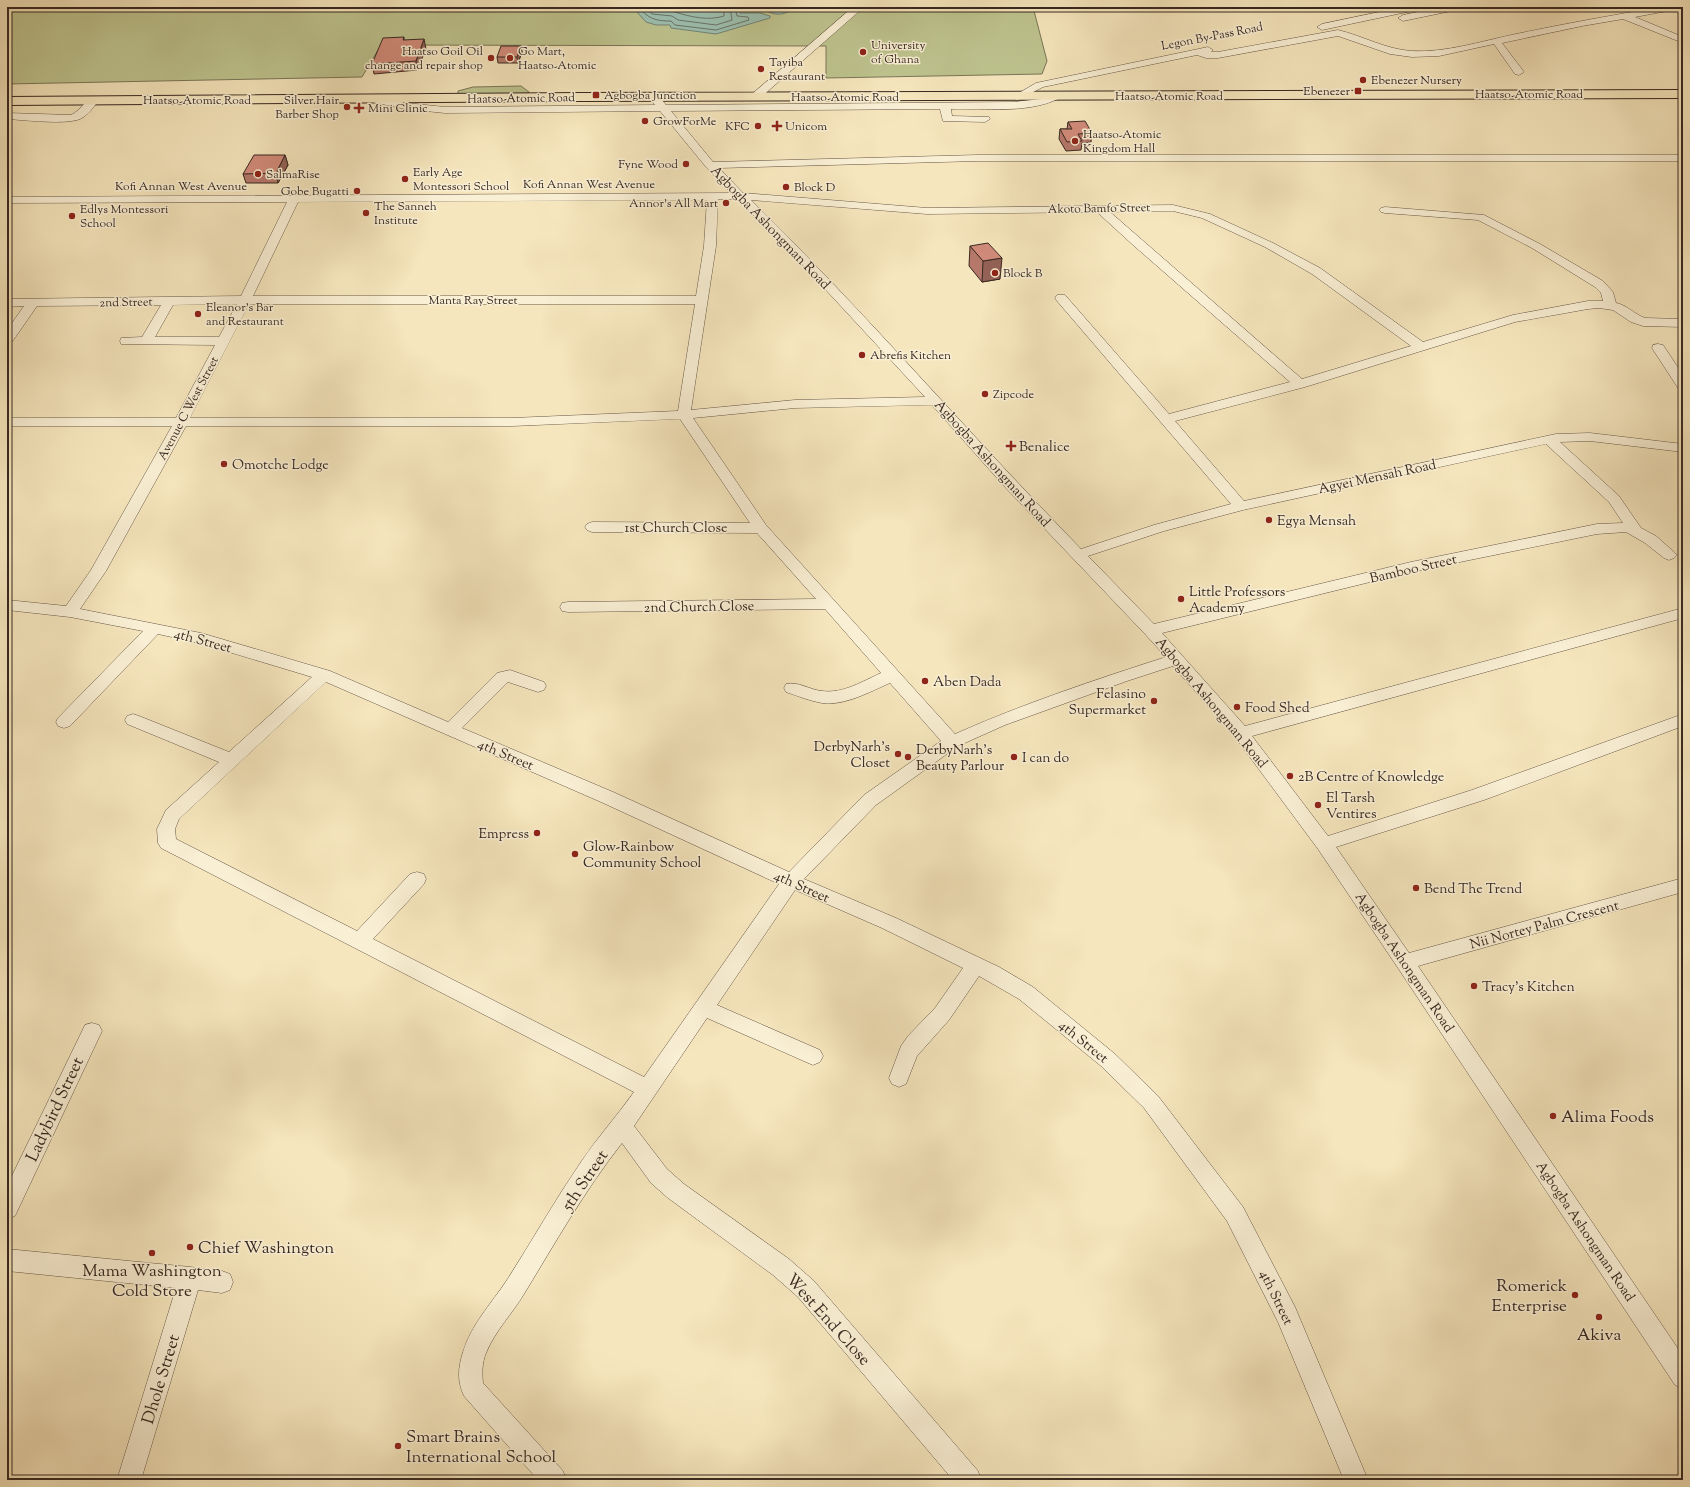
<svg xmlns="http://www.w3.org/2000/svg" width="1690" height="1487" viewBox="0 0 1690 1487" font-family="'Sorts Mill Goudy',serif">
  <rect width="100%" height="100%" fill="#f6e6bd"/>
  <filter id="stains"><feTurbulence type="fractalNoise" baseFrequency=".005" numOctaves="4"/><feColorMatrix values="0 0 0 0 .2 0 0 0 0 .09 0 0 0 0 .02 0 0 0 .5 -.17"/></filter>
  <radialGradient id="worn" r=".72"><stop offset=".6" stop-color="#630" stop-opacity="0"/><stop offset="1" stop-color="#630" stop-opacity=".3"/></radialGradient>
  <path fill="#bec48f" stroke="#7a7658" d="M13,7h1020l14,54 -5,13 -216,4v-32l-445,-1 -19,32 -355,7v-70z
    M521,86l8,6v1l-66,2 -5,-2v-2l15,-4z"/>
  <path fill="#9dc0b0" stroke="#748377" d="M637,7h104l-2,3 1,3h20l10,3v2l-54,16 -45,-6 -1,-3h-14l-10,-3 -9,-10z
    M760,7h32l-2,4c-12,6 -19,3 -30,-4z"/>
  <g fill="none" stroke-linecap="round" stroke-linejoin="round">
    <path stroke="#6a7468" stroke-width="1" d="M641,7v3c10,10 17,11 30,11l4,4 41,5 33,-10 -1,-3 -11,-1 -2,-9
      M646,7l6,7 20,2 6,4 38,5 16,-5 -2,-13
      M654,7c7,3 14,2 21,5 16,5 33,9 49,4v-9"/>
    <defs>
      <path id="minor" d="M7,7h7l-4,4 -3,1z
        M853,7h11l-105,92h-8l-1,-2 1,-2z
        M1403,7h18l-5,3 -94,20 -5,-3 5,-3z
        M1443,7h18l-5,3 -53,11 -5,-3 5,-3z
        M1662,7l21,1 -48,9 48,20v6l-60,-24 -41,7 -80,17 22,29 -5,3 -4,-1 -21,-30 -55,12 -27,1 -22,-3 -52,-18 -120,22h-12l-9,-3 -154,32 -26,13 -5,-3 24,-14 172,-36 5,3 -2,2h7l120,-22c25,6 47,19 73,21 35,2 71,-10 105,-17 48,-10 97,-19 146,-27z
        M654,94l4,1 8,10 347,-3 28,-3 13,-5 5,3 -1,2c-32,15 -73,9 -107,10l1,7 37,1 1,2 -5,3 -42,-1 -3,-12 -269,2 42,51 265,-7h705v6h-705l-259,7 24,25 184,15 246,-3 37,9 63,29 47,25 103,74 90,-27 75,-14h15l-2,-8 -6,-6 -63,-39 -54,-28 -93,-7 -4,-1 -2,-2 2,-2 4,-1 99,8 56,29 63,37 10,11 3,11c11,2 18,11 29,15l38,1v8l-40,-1 -12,-4 -18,-12 -14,-2 -11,1 -73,13 -210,65 -130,34 69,80 312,-67 34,-1 93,11v8l-93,-11 -30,1 59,54 22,32 15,8 18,16 3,3 -3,3 -5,2 -5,-2 -19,-15 -19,-11 -29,2 -186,38 -249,61 83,93 438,-118v10l-431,118 76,100 144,-46 211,-76v12l-199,74 -148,47 73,106 274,-75v14l-265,74 265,390v33l-8,-4 -277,-417 -80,-119 -83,-112 -62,-71 -46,15 -122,44 -47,21 -82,59 -72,74 92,39 103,49 34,20 82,67 43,42 85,111 52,100 73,173h-24l-66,-158 -51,-101 -83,-113 -43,-42 -82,-67 -40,-23 -30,44 -32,36 -11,28 -7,3 -7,-3 -3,-6 12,-32 7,-10 27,-28 28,-40 -81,-40 -87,-38 -78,115 103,45 3,6 -3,6 -7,3 -7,-3 -99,-44 -73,108 33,43 17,15 105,75 25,22 164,190 3,9h-28l-155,-183 -25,-22 -105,-77 -17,-15 -29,-40c-37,47 -67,100 -98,151 -12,20 -29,37 -38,59 -4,10 -4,19 -3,30l80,88 3,9h-28l-74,-84c-7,-15 -6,-28 -1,-44 8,-27 28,-48 44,-72 25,-39 48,-80 74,-118 16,-24 36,-46 53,-70l-473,-244 -3,-5 -1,-14 9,-19 53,-48 -92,-38 -2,-4 2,-4 6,-2 6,2 90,36 83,-75 -113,-34 -41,-9 -88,92 -6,2 -6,-2 -2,-4 2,-4 85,-87 -73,-14 -63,-7v-10l59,6 25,-36 81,-144h-165v-8h169l39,-73 -94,-1 -1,-3 1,-3 21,-1 19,-32 -124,1 -25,36 -5,1v-13l17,-24 -17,1v-8l234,-3 46,-94 -280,1v-6l724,-4 -25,-26 -46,-56 -215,2 -39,-4 -39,-8 -1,-2 5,-3 35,7 39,4 210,-2 -6,-8zM718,199h19l63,63 125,135 -130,3 -104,10 25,-164zM707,200l-3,46 -8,50h-443l45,-94zM751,200l176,14 170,-2 36,33 157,137 -121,32 -104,-119h-8l-2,3 2,3 174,203 -77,21 -73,24c-112,-115 -216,-237 -330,-349zM1173,211l29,7 63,29 47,27 99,72 -109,33 -192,-167zM237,304l-18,33h-64l18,-32zM249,304h446l-17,107 -166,7h-322zM932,405l72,81 141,148 21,23c-72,23 -143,47 -211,77l-189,-209 -73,-107 102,-10zM680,419l70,104 -158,-1 -5,2 -2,3 2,3 5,2 165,1 59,66 -248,3 -6,1 -2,4 2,4 6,1 257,-3 56,64c-18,8 -38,21 -59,18 -12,-1 -24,-10 -36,-7l-2,4 2,4c12,4 24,9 36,11 23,3 47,-11 68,-20l51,58 -77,54 -75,77 -176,-80 -151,-64 46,-46 30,10 6,-2 2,-4 -2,-4 -34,-12 -13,3 -49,49 -118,-51 -129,-38 -121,-24 26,-38 80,-145h326zM1546,444l63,58 14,21 -26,1 -186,38 -257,62 -66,-68 76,-25 79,-21zM326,682l275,120 178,82 -135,193 -271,-138 51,-55 2,-5 -2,-5 -7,-2 -7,2 -53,57 -181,-92 -1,-10 4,-10z
        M93,98l5,3c-5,7 -10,14 -18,18 -15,6 -55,1 -73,0v-6l64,2c9,-4 14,-15 22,-17z
        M1658,344l5,1 20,30v14l-5,-1 -26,-40 1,-3z
        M92,1023l7,2 3,6 -87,185 -8,3v-33l78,-161z
        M7,1249l183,18 32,4 8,3 3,8 -3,8 -8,3 -24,-3 -57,190h-24l59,-192 -169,-17z"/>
      <path id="major" d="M1683,90v8l-1102,3 -574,4v-8l574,-4z"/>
    </defs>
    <use href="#minor" stroke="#675848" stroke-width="1"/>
    <use href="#major" stroke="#372821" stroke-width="2"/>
    <use href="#minor" fill="#f9efd4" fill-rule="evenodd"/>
    <use href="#major" fill="#f6e6bd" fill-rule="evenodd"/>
  </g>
  <path fill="#b5786a" stroke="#372821" d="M404,37v3l22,9 -9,21 -43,4 -2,-10z
    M521,46l1,6 -4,11h-20l-1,-6z
    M1068,122l24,11 -1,9 -9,1 -1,7 -15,1 -7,-12 1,-10h7z
    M285,155l3,10 -10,18h-32l-3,-9z
    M970,246l30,33 -18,3 -13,-16z"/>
  <path fill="#936156" stroke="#372821" d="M424,39l2,10 -9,21 -1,-9z
    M521,46l1,6 -4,11 -1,-6z
    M285,155l3,10 -10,18 -2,-10z
    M1002,258l-2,21 -18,3 1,-21z"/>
  <path fill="#d28b7b" stroke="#372821" d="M404,37l-1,3 21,-1 -8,22 -44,3 11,-26z
    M501,46h20l-4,11h-20z
    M1085,121l7,12 -14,1 4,7 -15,1 -7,-13h12l-4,-7z
    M254,155h31l-9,18 -33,1z
    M988,243l14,15 -19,3 -13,-15z"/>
  <g fill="#8f2418" stroke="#f9efd4" stroke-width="1.5">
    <circle cx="863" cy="52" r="4"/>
    <circle cx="491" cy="58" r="4"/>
    <circle cx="510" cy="58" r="4"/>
    <circle cx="761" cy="69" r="4"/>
    <circle cx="1363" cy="80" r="4"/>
    <rect x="1354" y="87" width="8" height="8" rx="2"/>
    <rect x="592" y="91" width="8" height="8" rx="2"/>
    <circle cx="347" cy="107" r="4"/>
    <path d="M357 102h4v4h4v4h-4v4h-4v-4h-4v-4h4z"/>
    <circle cx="645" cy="121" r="4"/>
    <circle cx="758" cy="126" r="4"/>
    <path d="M775 120h4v4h4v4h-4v4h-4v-4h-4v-4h4z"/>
    <circle cx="1075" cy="141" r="4"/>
    <circle cx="686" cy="164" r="4"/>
    <circle cx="258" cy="174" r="4"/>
    <circle cx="405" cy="179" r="4"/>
    <circle cx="786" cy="187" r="4"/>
    <circle cx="357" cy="191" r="4"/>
    <circle cx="726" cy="203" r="4"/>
    <circle cx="366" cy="213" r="4"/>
    <circle cx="72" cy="216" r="4"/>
    <circle cx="995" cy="273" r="4"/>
    <circle cx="198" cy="314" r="4"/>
    <circle cx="862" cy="355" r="4"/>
    <circle cx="985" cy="394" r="4"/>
    <path d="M1009 440h4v4h4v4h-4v4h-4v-4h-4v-4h4z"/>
    <circle cx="224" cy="464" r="4"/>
    <circle cx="1269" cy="520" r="4"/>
    <circle cx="1181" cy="599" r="4"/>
    <circle cx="925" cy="681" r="4"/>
    <circle cx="1154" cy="701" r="4"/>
    <circle cx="1237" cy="707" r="4"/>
    <circle cx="898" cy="754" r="4"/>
    <circle cx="908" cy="757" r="4"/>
    <circle cx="1014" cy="757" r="4"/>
    <circle cx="1290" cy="776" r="4"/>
    <circle cx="1318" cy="805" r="4"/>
    <circle cx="537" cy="833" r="4"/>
    <circle cx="575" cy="854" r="4"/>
    <circle cx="1416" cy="888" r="4"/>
    <circle cx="1474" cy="986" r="4"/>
    <circle cx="1553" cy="1116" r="4"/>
    <circle cx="190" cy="1247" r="4"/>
    <circle cx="152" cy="1253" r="4"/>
    <circle cx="1575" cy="1295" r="4"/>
    <circle cx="1599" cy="1317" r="4"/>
    <circle cx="398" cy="1446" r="4"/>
  </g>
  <g text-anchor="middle" stroke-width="3" stroke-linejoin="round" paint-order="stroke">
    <g font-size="12" fill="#372821" stroke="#f9efd4">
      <text transform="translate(1212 36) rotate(-11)" y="4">Legon By-Pass Road</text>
      <text x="1529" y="98">Haatso-Atomic Road</text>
      <text x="1169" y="100">Haatso-Atomic Road</text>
      <text x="845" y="101">Haatso-Atomic Road</text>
      <text transform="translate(521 98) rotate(-1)" y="4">Haatso-Atomic Road</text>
      <text x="197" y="104">Haatso-Atomic Road</text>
      <text x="589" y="188">Kofi Annan West Avenue</text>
      <text x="181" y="190">Kofi Annan West Avenue</text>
      <text transform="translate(1099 208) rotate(-1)" y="4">Akoto Bamfo Street</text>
      <text x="473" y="304">Manta Ray Street</text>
      <text transform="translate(126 302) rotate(-1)" y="4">2nd Street</text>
      <text transform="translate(188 408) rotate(-62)" y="4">Avenue C West Street</text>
    </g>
    <g font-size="12" fill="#372821" stroke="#f9efd4" text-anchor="start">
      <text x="871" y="49">University<tspan x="871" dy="14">of Ghana</tspan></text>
      <text x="483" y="55" text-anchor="end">Haatso Goil Oil<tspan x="483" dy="14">change and repair shop</tspan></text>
      <text x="518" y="55">Go Mart,<tspan x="518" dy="14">Haatso-Atomic</tspan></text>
      <text x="769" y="66">Tayiba<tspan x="769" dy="14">Restaurant</tspan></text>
      <text x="1371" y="84">Ebenezer Nursery</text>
      <text x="1350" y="95" text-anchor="end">Ebenezer</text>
      <text x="604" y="99">Agbogba Junction</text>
      <text x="339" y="104" text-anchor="end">Silver Hair<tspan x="339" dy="14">Barber Shop</tspan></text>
      <text x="368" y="112">Mini Clinic</text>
      <text x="653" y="125">GrowForMe</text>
      <text x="750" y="130" text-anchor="end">KFC</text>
      <text x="785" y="130">Unicom</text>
      <text x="1083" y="138">Haatso-Atomic<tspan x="1083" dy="14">Kingdom Hall</tspan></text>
      <text x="678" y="168" text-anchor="end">Fyne Wood</text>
      <text x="413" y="176">Early Age<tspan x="413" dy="14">Montessori School</tspan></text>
      <text x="266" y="178">SalmaRise</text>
      <text x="794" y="191">Block D</text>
      <text x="349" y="195" text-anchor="end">Gobe Bugatti</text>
      <text x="718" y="207" text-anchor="end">Annor's All Mart</text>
      <text x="374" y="210">The Sanneh<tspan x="374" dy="14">Institute</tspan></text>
      <text x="80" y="213">Edlys Montessori<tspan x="80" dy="14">School</tspan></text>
      <text x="1003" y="277">Block B</text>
      <text x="206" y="311">Eleanor's Bar<tspan x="206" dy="14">and Restaurant</tspan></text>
      <text x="870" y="359">Abrefis Kitchen</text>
      <text x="993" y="398">Zipcode</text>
    </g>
    <g font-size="14" fill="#372821" stroke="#f9efd4">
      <text transform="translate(771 227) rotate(46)" y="5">Agbogba Ashongman Road</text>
      <text transform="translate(993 463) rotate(48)" y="5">Agbogba Ashongman Road</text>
      <text transform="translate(1377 476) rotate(-12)" y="5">Agyei Mensah Road</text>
      <text x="676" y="532">1st Church Close</text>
      <text transform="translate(1413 568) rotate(-13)" y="5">Bamboo Street</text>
      <text transform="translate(699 606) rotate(-1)" y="5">2nd Church Close</text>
      <text transform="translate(203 640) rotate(15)" y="5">4th Street</text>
      <text transform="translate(1212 702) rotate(50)" y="5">Agbogba Ashongman Road</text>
      <text transform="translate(506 754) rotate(23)" y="5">4th Street</text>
      <text transform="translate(802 886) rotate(24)" y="5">4th Street</text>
      <text transform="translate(1544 924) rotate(-15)" y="5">Nii Nortey Palm Crescent</text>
      <text transform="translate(1405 962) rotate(56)" y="5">Agbogba Ashongman Road</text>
      <text transform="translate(1084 1041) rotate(39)" y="5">4th Street</text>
      <text transform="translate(1586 1231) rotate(56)" y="5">Agbogba Ashongman Road</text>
      <text transform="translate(1277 1297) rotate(64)" y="5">4th Street</text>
    </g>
    <g font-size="14" fill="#372821" stroke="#f9efd4" text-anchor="start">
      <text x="1019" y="451">Benalice</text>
      <text x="232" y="469">Omotche Lodge</text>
      <text x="1277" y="525">Egya Mensah</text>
      <text x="1189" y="596">Little Professors<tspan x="1189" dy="16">Academy</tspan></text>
      <text x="933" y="686">Aben Dada</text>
      <text x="1146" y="698" text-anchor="end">Felasino<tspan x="1146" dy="16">Supermarket</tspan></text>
      <text x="1245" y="712">Food Shed</text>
      <text x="890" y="751" text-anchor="end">DerbyNarh’s<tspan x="890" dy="16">Closet</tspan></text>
      <text x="916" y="754">DerbyNarh’s<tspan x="916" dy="16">Beauty Parlour</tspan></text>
      <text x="1022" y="762">I can do</text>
      <text x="1298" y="781">2B Centre of Knowledge</text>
      <text x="1326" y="802">El Tarsh<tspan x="1326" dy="16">Ventires</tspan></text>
      <text x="529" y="838" text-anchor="end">Empress</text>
      <text x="583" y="851">Glow-Rainbow<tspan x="583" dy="16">Community School</tspan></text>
      <text x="1424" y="893">Bend The Trend</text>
      <text x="1482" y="991">Tracy's Kitchen</text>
    </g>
    <g font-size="17" fill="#372821" stroke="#f9efd4">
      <text transform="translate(54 1109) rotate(-65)" y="6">Ladybird Street</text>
      <text transform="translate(584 1180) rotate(-56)" y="6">5th Street</text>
      <text transform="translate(829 1319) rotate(48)" y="6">West End Close</text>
      <text transform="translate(160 1379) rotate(-73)" y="6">Dhole Street</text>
    </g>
    <g font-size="17" fill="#372821" stroke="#f9efd4" text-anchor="start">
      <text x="1561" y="1122">Alima Foods</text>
      <text x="198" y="1253">Chief Washington</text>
      <text x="152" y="1276" text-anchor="middle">Mama Washington<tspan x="152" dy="20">Cold Store</tspan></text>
      <text x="1567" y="1291" text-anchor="end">Romerick<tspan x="1567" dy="20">Enterprise</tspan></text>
      <text x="1599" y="1340" text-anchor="middle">Akiva</text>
      <text x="406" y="1442">Smart Brains<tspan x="406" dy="20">International School</tspan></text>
    </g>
  </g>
  <rect width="1690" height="1487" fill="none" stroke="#f6e6bd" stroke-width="24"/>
  <rect x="8" y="8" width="1674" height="1471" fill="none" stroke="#372821" stroke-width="2"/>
  <rect x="12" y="12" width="1666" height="1463" fill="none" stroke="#372821"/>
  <rect width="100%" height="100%" filter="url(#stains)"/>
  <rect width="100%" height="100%" fill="url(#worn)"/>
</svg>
